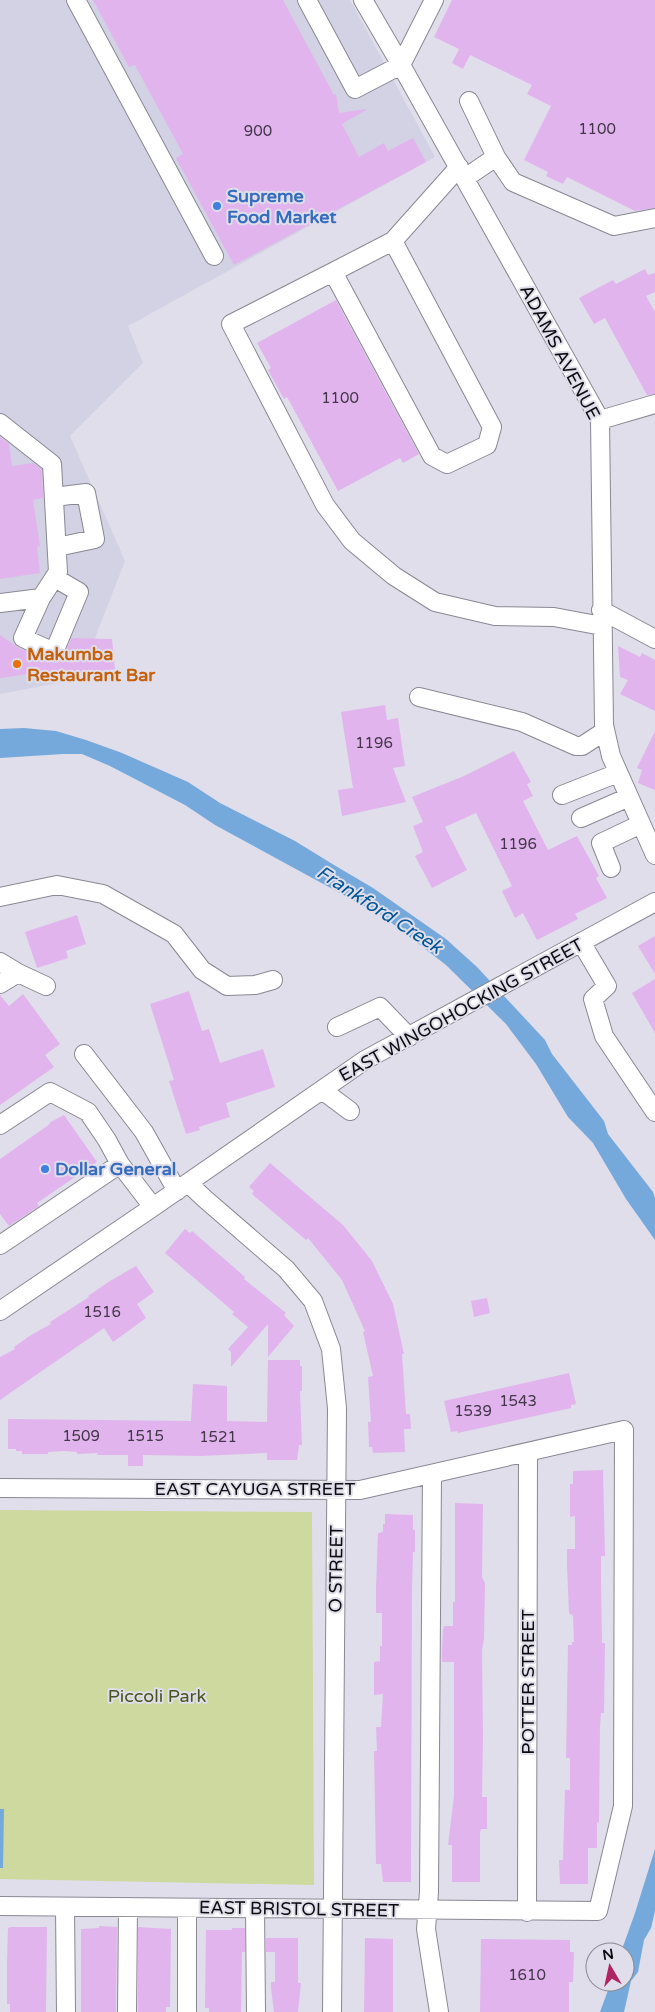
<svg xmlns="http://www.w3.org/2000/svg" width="655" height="2012" viewBox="0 0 655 2012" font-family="'Varela Round',sans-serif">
  <rect width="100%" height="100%" fill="#dfdeea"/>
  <path fill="#d3d1e4" d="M0,0h350l85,157 -307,169 15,37 -73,73 55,125 -46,118 -79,15z"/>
  <path fill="#cdd99f" d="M0,1510l312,2 2,373 -314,-6z"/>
  <path fill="#75a9dc" d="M24,728l32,3 30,9 36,13 66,29 32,21 75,38 39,24 39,23 73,51 31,28 68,73 7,14 52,67 4,13 45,58 2,6v42l-29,-41 -33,-56 -25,-26 -32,-53 -30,-40 -60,-59 -62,-48 -169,-92 -30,-20 -75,-39 -28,-12h-19l-63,4v-29z
    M0,1809h4l-1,59h-3z
    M655,1849v62l-4,17 -7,12 -6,32 -7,9 -7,31h-24l11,-30h14v-30h-4l14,-39z"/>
  <path fill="#e2b4ee" d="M93,0h190l51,95 2,-1 3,19 27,-4v1l-24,14 17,33 25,-14 4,8 25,-13 13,24 -192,103 -58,-107 7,-4 -48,-89 -6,2z
    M452,0h203v208l-20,3 -68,-34 -4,7 -17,-8 2,-4 -24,-12 27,-54 -24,-12 5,-9 -62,-30 -7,14 -11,-6 7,-14 -25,-12z
    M645,269l3,6 7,-2v19l-9,4 9,16v82l-8,1 -42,-77 -11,6 -15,-26 34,-18 3,4z
    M336,300l83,154 -16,9 -3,-5 -62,33 -51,-94 -3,2 -16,-29 3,-2 -14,-25z
    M0,437l9,7 3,22 21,-3 9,6 1,29 -10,2 7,46 -3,1 3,26 -40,6z
    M0,635l19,13 36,15 5,-2 4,-4 7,-19 41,1 3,30 -77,13 -1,-9 -37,5z
    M618,646l22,11 2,-4 13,7v51l-35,-17 8,-14 -8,-3z
    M385,705l2,15 11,-2 7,48 -12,2 13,34 -64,14 -4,-26 15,-2 -12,-76z
    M655,731v59l-17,-7 4,-13 -5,-2z
    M514,751l17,31 -4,2 6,12 -10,5 25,49 29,-14 22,40 -3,2 11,20 -32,16 3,5 -41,21 -14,-27 -8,5 -13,-27 10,-5 -36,-73 -31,14 22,43 -35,18 -17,-32 8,-4 -10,-26 10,-4 -11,-25 52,-21z
    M77,915l9,29 -20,7 2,7 -31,10 -12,-36z
    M655,936v38l-17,-28z
    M655,979v54l-23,-40z
    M189,991l13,40 7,-2 11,34 43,-14 12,38 -49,16 4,14 -31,10 1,3 -14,4 -17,-53 5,-1 -24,-76z
    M23,994l37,50 -15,11 9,12 -54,38v-110l9,11z
    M64,1115l33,47 -60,41 2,3 -30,20 -9,-12v-55l50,-35 -1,-1z
    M270,1163l73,62 29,36 21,43 11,50h-2l4,60h4l1,15h-7l1,23 -32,1 -1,-6h-3l-1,-25h3l-3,-45 5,-1 -10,-44 2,-1 -23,-51 -34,-42 -2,2 -54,-46 2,-3 -5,-4z
    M185,1229l5,4 2,-2 53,46 -1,2 42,34 -2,2 10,11 -26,31v-33l-37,43v-15l-3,-3 20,-22 -16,-13 2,-2 -69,-59z
    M136,1266l18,26 -17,12 9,14 -33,24 -9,-14 -104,72v-43l15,-8 -1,-2 17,-12 20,-11 -1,-2 39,-25 -1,-1 22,-15z
    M487,1298l3,15 -16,4 -3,-16z
    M268,1360h32v6h2v25h-2l2,54h-3l-2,15h-30v-7l-66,3 -58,-1v11h-15v-11h-31l1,-2 -21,1v-2l-13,-1 -16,1v2h-26v-3h-6v-2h-8v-30l183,2 2,-37 34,2v35l40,1z
    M569,1373l7,31 -5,1v3l-113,25 -1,-2 -6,1 -7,-31z
    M603,1470l2,86h-4v24l1,63h3l-1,70h-3l-1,13 -1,97 -2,-1v26h-9v36h-28l-1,-24h4l2,-70h5v-32h-4l2,-113h4v-3h2l-1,-26 -4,-3 -2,-48v-16h8v-33l-5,1v-33h3v-13z
    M455,1503l28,1 -1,73 3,6 -1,56 -2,11 1,86 -1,61h5v32h-6l-1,4v49h-28v-37h-4l6,-49v-134h-12v-12l1,-20 1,-4h9v-24h2z
    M385,1514l28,1v15h2v22h-2l-1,36 -1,294h-28l-2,-18h-5l-2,-113h3l-1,-24h5l2,-33 -9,1v-33l6,-1v-15h2v-33h-6v-25l2,-55 5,-1v-8h2z
    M99,1926l18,1 -1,85h-35v-83l18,-1z
    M11,1927h36l-1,85h-36v-8h-3v-40l1,-36z
    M138,1927l33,2 -1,78h-4v5h-28z
    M232,1928h13v24h-3l-1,60h-32v-4h-4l1,-78h26z
    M266,1938h32v45h3l-3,29h-24l-3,-24v-6h4v-30h-9z
    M365,1938l28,1v73h-29z
    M481,1939l89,1v12h4l-1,30h-4v30h-89z"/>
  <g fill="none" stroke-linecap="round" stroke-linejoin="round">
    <defs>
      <path id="minor" d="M76,0l138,256
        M307,0l48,89 46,-24 33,-65
        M363,0l38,65 199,355 4,305 7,31 44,99
        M469,101l27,56 17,25 101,44 41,-8
        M465,178l31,-21
        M393,241l-60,31 99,184 15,8 40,-19 5,-18 -99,-186 66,-74
        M333,272l-102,52 94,181 27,36 42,35 41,26 60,14 59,1 48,9
        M600,420l55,-16
        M0,423l52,41 6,108 -17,26 -41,5
        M54,497l32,-4 9,46 -38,8
        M41,598l-18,40 31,14 25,-60 -24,-14
        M601,610l54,29
        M419,697l103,25 54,24h6l23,-15
        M562,795l56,-22
        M581,818l48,-21
        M611,868l-10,-25 40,-19
        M0,897l57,-12 46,9 71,40 28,36 25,16 28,-1 18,-5
        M581,942l26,44 -14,13 11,37 51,76
        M0,962l18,11 28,13
        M0,984l18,-11
        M337,1027l43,-20 29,30
        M84,1054l60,78 33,59
        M322,1090l28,21
        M0,1125l50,-33 38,20 19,28 13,24 -120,81
        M120,1164l33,43
        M188,1183l17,16 81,70 27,32 18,48 6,59 -5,604
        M0,1311l153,-104 212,-147 290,-158
        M432,1474l-3,418 -3,37 13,83
        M0,1488l360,2 264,-60 -1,376 -25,105 -598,-5
        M65,1907l1,105
        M255,1909l1,103
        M527,1912l1,-460
        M127,2012l1,-105
        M187,2012v-104"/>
    </defs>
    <use href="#minor" stroke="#898893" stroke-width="20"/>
    <use href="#minor" stroke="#fff" stroke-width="18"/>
  </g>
  <g fill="#3f7fe0" stroke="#dfdeea" stroke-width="2">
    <circle cx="217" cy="206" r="5"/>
    <circle cx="45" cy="1169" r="5"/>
  </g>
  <circle fill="#e8710a" stroke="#dfdeea" stroke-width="2" cx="17" cy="664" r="5"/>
  <g text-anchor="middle" stroke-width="4" stroke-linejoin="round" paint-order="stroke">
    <g font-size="15" fill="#423648">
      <text x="597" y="134">1100</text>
      <text x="258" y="136">900</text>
      <text x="340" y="403">1100</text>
      <text x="374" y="748">1196</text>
      <text x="518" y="849">1196</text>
      <text x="102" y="1317">1516</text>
      <text x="518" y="1406">1543</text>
      <text x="473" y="1416">1539</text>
      <text x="81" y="1441">1509</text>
      <text x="145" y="1441">1515</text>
      <text x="218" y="1442">1521</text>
      <text x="527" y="1980">1610</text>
    </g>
    <g font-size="18" font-weight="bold" fill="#366cbe" stroke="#dfdeea" text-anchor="start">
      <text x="227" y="202">Supreme<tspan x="227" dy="21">Food Market</tspan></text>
      <text x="55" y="1175">Dollar General</text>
    </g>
    <g font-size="18" fill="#0c0c10" stroke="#dfdeea">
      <text transform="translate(560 352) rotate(62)" y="6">ADAMS AVENUE</text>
      <text transform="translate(461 1010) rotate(-29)" y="6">EAST WINGOHOCKING STREET</text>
      <text x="255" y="1495">EAST CAYUGA STREET</text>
      <text transform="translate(336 1569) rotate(-89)" y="6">O STREET</text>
      <text transform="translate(528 1682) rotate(-90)" y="6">POTTER STREET</text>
      <text transform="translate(299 1909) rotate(1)" y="6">EAST BRISTOL STREET</text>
    </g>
    <g font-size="18" font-weight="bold" fill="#c56008" stroke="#dfdeea" text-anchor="start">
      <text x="27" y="660">Makumba<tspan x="27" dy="21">Restaurant Bar</tspan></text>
    </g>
    <g font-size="18" fill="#4a521e" stroke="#dfdeea">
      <text x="157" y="1702">Piccoli Park</text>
    </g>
    <g font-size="19" font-style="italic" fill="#005695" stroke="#dfdeea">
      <text transform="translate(380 909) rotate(33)" y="7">Frankford Creek</text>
    </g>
  </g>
  <g transform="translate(610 1967) rotate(351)"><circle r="24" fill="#dfdeea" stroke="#8b8a93"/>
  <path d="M0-4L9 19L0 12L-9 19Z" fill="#af2463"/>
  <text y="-8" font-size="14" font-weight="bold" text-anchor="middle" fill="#0c0c10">N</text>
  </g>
</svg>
